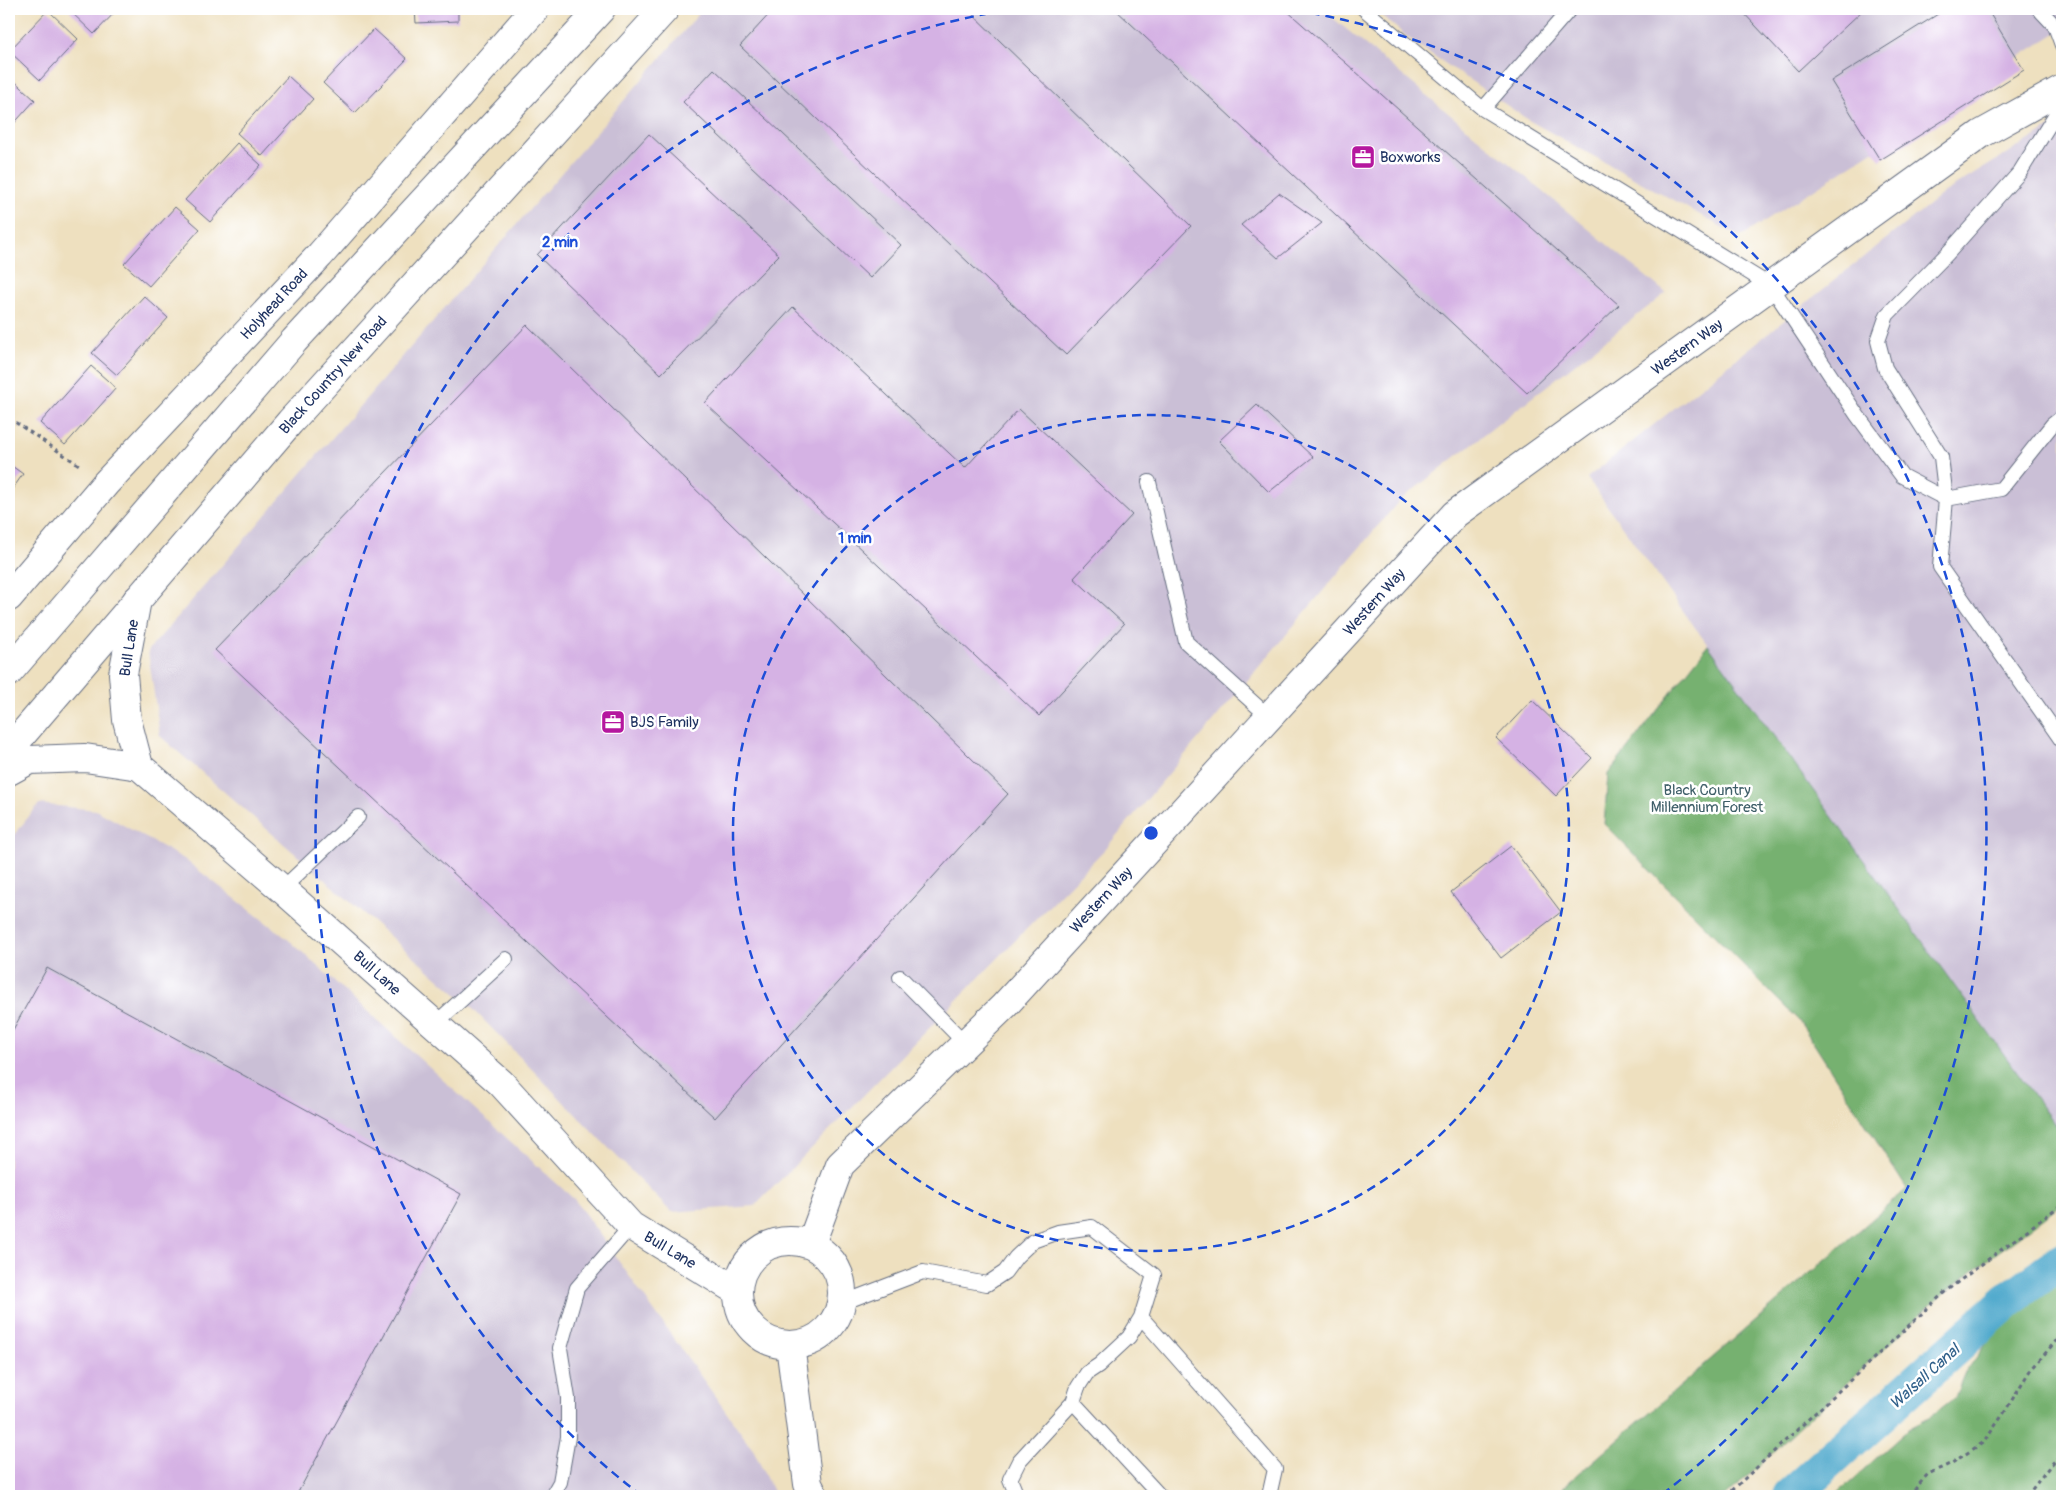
<svg xmlns="http://www.w3.org/2000/svg" width="2071" height="1505" viewBox="0 0 2071 1505" font-family="Pangolin,sans-serif">
  <rect width="100%" height="100%" fill="#fff"/>
  <filter id="ink" filterUnits="userSpaceOnUse"><feTurbulence type="fractalNoise" baseFrequency=".02" numOctaves="2"/><feDisplacementMap in="SourceGraphic" scale="10" xChannelSelector="R" yChannelSelector="G"/><feConvolveMatrix kernelMatrix="1 2 1 2 8 2 1 2 1" color-interpolation-filters="sRGB"/></filter>
  <filter id="wash" filterUnits="userSpaceOnUse"><feTurbulence type="fractalNoise" baseFrequency=".0096" numOctaves="4" result="noise"/><feDisplacementMap in="SourceGraphic" scale="20" xChannelSelector="R" yChannelSelector="G"/><feGaussianBlur stdDeviation="1.12" result="paint"/><feColorMatrix in="noise" values="0 0 0 0 0 0 0 0 0 0 0 0 0 0 0 0 0 1.4 0 .05"/><feComposite in="paint" operator="in"/></filter>
  <g filter="url(#wash)">
    <rect width="100%" height="100%" fill="#eee0bf"/>
    <path fill="#cabfd6" d="M703,9h619l344,284 -267,208 -293,347 -351,358 -84,6 -200,-205 -311,-271 -12,-85z
      M1373,9h689v20l-322,208 -210,-116 -115,-78z
      M2062,120v1000l-7,5 -468,-647 358,-286z
      M39,804l57,6 88,49 106,82 285,259 179,251 21,45h-766v-655z"/>
    <path fill="#76b170" stroke="#487067" d="M1708,645l347,480 7,-5v84l-116,87 -220,205h-173l354,-307 -107,-167 -196,-198 4,-50z
      M2062,1281v215h-228l76,-68 19,-10 26,-21 10,-24 40,-55z"/>
    <g fill="none" stroke-linecap="round" stroke-linejoin="round">
      <path stroke="#4fa9cc" stroke-width="36" d="M1790,1496l218,-196 54,-39"/>
    </g>
    <g id="blocks">
      <path fill="#d5b2e4" d="M68,9h50l-24,25z
        M415,9h43v12l-42,2z
        M774,9h193l224,217 -125,129 -326,-309z
        M1115,9h170l334,296 -92,88z
        M1740,9h124l-66,62z
        M1946,9h41l37,61 -144,90 -49,-79z
        M48,10l30,29 -38,41 -31,-29z
        M374,29l33,30 -52,54 -32,-30z
        M714,69l187,176 -31,33 -187,-176z
        M9,76l26,24 -26,29z
        M288,76l25,23 -51,57 -25,-23z
        M649,134l130,121 -118,119 -124,-119z
        M237,143l24,22 -51,57 -25,-22z
        M1279,193l43,30 -44,35 -37,-33z
        M175,207l25,22 -51,57 -25,-22z
        M144,296l24,22 -51,57 -25,-22z
        M793,307l172,161 54,-59 113,106 -58,63 50,46 -85,92 -334,-313z
        M527,325l481,469 -293,324 -500,-468z
        M91,366l25,22 -51,57 -25,-22z
        M1257,405l56,52 -44,35 -50,-51z
        M9,464l14,10 -14,20z
        M1532,700l60,58 -36,38 -60,-58z
        M1511,846l50,66 -60,46 -50,-66z
        M47,968l414,226 -165,302h-287v-459z"/>
    </g>
  </g>
  <g filter="url(#ink)">
    <use href="#blocks" fill-opacity="0" stroke="#656d80" stroke-width="1"/>
    <g fill="none" stroke-linecap="round" stroke-linejoin="round">
      <defs>
        <path id="lane" d="M1364,9l119,100 288,177 86,129 45,61 44,23 55,-10 51,-64 10,-8
          M2039,9l16,17 7,19
          M2062,104l-42,68 -73,82 -60,61 -9,26 7,27 56,89 5,42 -6,68 122,174
          M1483,109l87,-100
          M1149,482l37,160 83,75
          M282,889l76,-72
          M900,977l65,66
          M435,1024l71,-65
          M842,1303l81,-31 64,12 18,-12 11,-15 17,-16 25,-9 34,-5 62,48 -13,42 134,152 -6,27
          M1073,1402l87,94
          M552,1496l8,-14 8,-45v-39l-8,-50 17,-60 54,-62
          M1017,1496l-7,-17 9,-18 54,-59 5,-15 9,-14 12,-8 30,-28 12,-20"/>
        <path id="street" d="M9,597l97,-114 214,-228 215,-246
          M137,600l-14,74 4,46 12,46 143,123 219,194 130,143 106,65
          M9,771l20,-11 56,-2 54,8
          M738 1293a52 52 0 1 1 104 0a52 52 0 1 1-104 0Z
          M811,1244l29,-79 164,-159 451,-492 526,-380 81,-45
          M790,1345l18,139 6,12"/>
        <path id="highway" d="M9,672l285,-331 307,-332
          M9,750l281,-328 375,-413"/>
      </defs>
      <use href="#lane" stroke="#656d80" stroke-width="16"/>
      <use href="#street" stroke="#656d80" stroke-width="30"/>
      <use href="#highway" stroke="#656d80" stroke-width="30"/>
      <path stroke="#656d80" stroke-width="3" stroke-dasharray="4 4" stroke-linecap="butt" d="M9,418l70,47
        M1726,1496l220,-205 116,-87
        M1909,1496l19,-22 24,-11 32,-21 20,-29 25,-41 33,-38
        M2027,1496l22,-29 13,-14"/>
      <use href="#lane" stroke="#fff" stroke-width="14"/>
      <use href="#street" stroke="#fff" stroke-width="28"/>
      <use href="#highway" stroke="#fff" stroke-width="28"/>
    </g>
  </g>
  <g fill="none" stroke="#1d4ed8" stroke-width="2.5" stroke-dasharray="9 6">
    <circle cx="1151" cy="833" r="418"/>
    <path d="M642 1496A836 836 0 0 1 1006 10M1296 10A836 836 0 0 1 1660 1496"/>
  </g>
  <defs>
    <symbol id="office-square" viewBox="-11 -11 22 22"><rect x="-9" y="-9" width="18" height="18" rx="4" fill="#b5179e" stroke="#fff"/><path d="M-6-3h4V-5.5h4V-3h4V5H-6ZM-1-4.5V-3h2v-1.5ZM-6 0V1H6V0Z" fill="#fff"/></symbol>
  </defs>
  <g fill-rule="evenodd">
    <use href="#office-square" x="1349" y="143" width="28" height="28"/>
    <use href="#office-square" x="599" y="708" width="28" height="28"/>
  </g>
  <g text-anchor="middle" stroke-width="5" stroke-linejoin="round" paint-order="stroke">
    <g font-size="15" fill="#1b2f5e" stroke="#fff" text-anchor="start">
      <text x="1380" y="162">Boxworks</text>
      <text x="630" y="727">BJS Family</text>
    </g>
    <g font-size="15" fill="#1b2f5e" stroke="#fff">
      <text transform="translate(274 304) rotate(-47)" y="5">Holyhead Road</text>
      <text transform="translate(1687 347) rotate(-36)" y="5">Western Way</text>
      <text transform="translate(333 375) rotate(-48)" y="5">Black Country New Road</text>
      <text transform="translate(1374 602) rotate(-48)" y="5">Western Way</text>
      <text transform="translate(129 648) rotate(-81)" y="5">Bull Lane</text>
      <text transform="translate(1101 900) rotate(-47)" y="5">Western Way</text>
      <text transform="translate(377 973) rotate(42)" y="5">Bull Lane</text>
      <text transform="translate(670 1250) rotate(31)" y="5">Bull Lane</text>
    </g>
    <g font-size="15" fill="#3f5f69" stroke="#fff">
      <text x="1707" y="795">Black Country<tspan x="1707" dy="17">Millennium Forest</tspan></text>
    </g>
    <g font-size="16" font-style="italic" fill="#30608a" stroke="#fff">
      <text transform="translate(1924 1376) rotate(-42)" y="6">Walsall Canal</text>
    </g>
  </g>
  <circle cx="1151" cy="833" r="8" fill="#1d4ed8" stroke="#fff" stroke-width="2.5"/>
  <g font-size="15" text-anchor="middle" font-weight="bold" fill="#1d4ed8" stroke="#fff" stroke-width="5" stroke-linejoin="round" paint-order="stroke">
    <text x="560" y="247">2 min</text>
    <text x="855" y="543">1 min</text>
  </g>
  <rect width="2071" height="1505" fill="none" stroke="#fff" stroke-width="30"/>
</svg>
